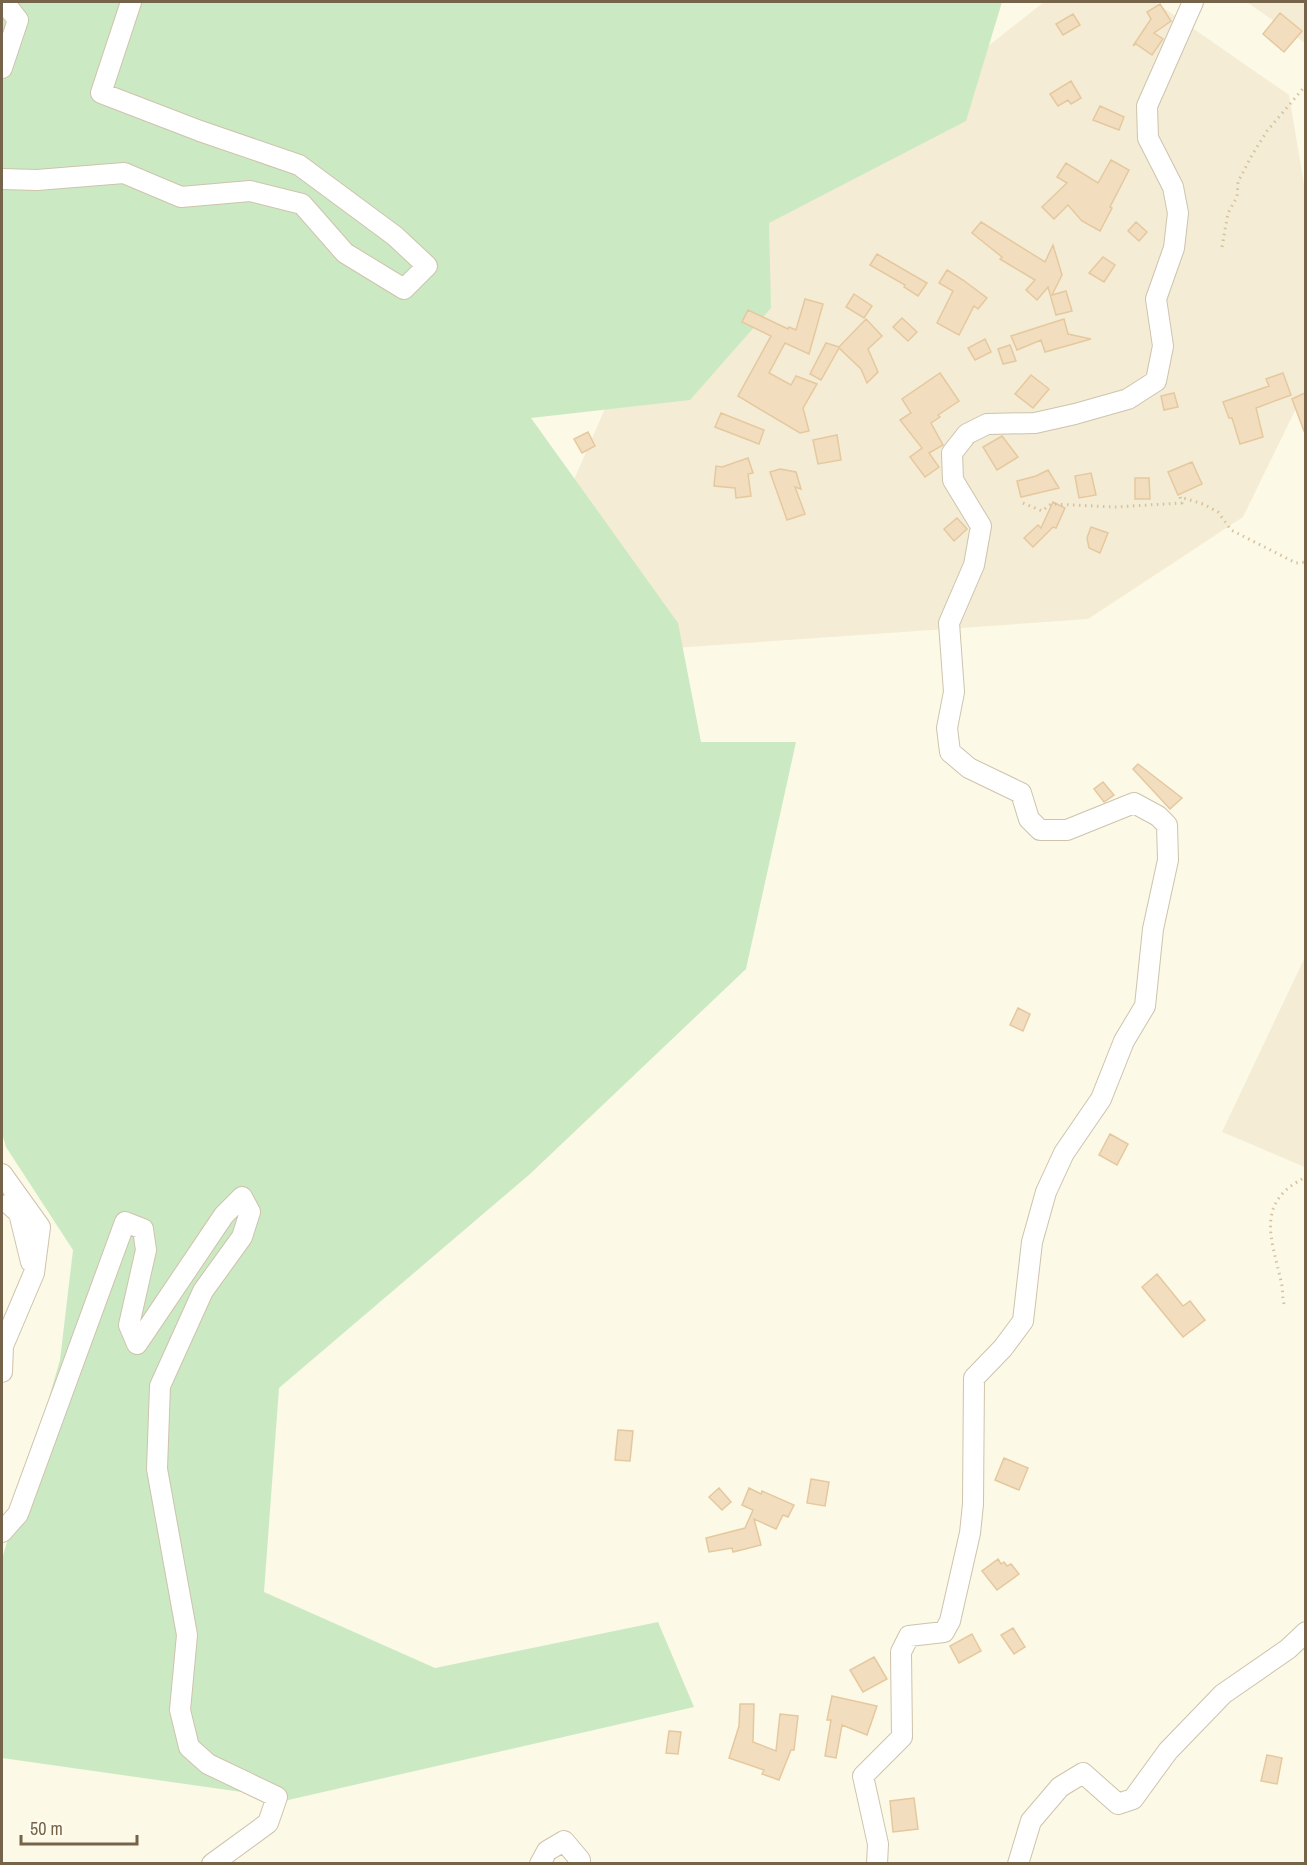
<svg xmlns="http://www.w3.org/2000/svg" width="1307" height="1865" viewBox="0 0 1307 1865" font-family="'Archivo Narrow',sans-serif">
  <rect width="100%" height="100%" fill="#fcf9e6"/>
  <path fill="#f4ecd4" d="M1044,2h111l134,93 16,96v199l-62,127 -155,102 -429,30 -86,-167 72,-165z
    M1247,2h58v41z
    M1305,957l1,210h-1l-83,-35z"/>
  <path fill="#cbeac4" d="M2,2h1000l-36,119 -197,102 2,85 -81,92 -159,18 147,205 23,119h95l-50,227 -216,205 -251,214 -15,204 171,76 223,-46 36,85 -410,94 -7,-4 -275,-39v-199l58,-199 13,-110 -67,-103 -4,-14z"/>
  <path fill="#f2debe" stroke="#e5c89e" stroke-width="1.5" d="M1160,4l11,17 -17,12 9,6 -11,16 -16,-11 -3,2 18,-27 -4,-7z
    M1280,13l22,18 -18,21 -21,-18z
    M1073,14l7,11 -17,10 -7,-11z
    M1071,81l10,17 -10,6 -3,-4 -10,6 -8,-12z
    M1100,106l24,11 -5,13 -26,-10z
    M1111,160l18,10 -19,37 2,1 -12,23 -18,-10 -14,-16 -14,14 -12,-12 25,-24 -10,-6 9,-14 32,20z
    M981,222l64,40 8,-17 9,30 -10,20 14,-4 6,20 -16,4 -8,-28 -11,13 -11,-10 9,-10 -35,-21 2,-2 -30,-24z
    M1136,222l11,10 -8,9 -11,-10z
    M877,254l50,29 -9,13 -14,-9 1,-2 -35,-20z
    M1103,257l12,8 -11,17 -15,-9z
    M947,270l16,10 24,18 -9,11 -4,-3 -15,29 -22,-12 16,-32 -14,-8z
    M854,294l18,12 -8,12 -18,-11z
    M805,299l18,5 -14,50 -24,-11 -16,30 22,12 5,-9 21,8 -14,24 6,23 -9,2 -62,-37 33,-60 -29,-14 6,-12 40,19 1,-2 7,3z
    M902,318l15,14 -9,9 -15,-14z
    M866,319l16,17 -14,13 10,23 -11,11 -6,-14 -22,-21 -18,32 -11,-6 16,-31 13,4z
    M1064,319l4,15 23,5 -46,13 -4,-12 -24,10 -6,-14z
    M985,339l6,13 -16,8 -7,-12z
    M1010,345l6,16 -13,3 -5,-15z
    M940,373l19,28 -21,14 2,2 -9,6 12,22 -14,8 10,14 -14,10 -15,-20 12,-9 -22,-28 11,-7 -9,-14z
    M1283,373l8,22 -35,13 7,29 -23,7 -8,-26h-3l-6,-16 46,-16 -3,-7z
    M1031,375l18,14 -16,19 -18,-14z
    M1174,393l4,14 -14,3 -3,-14z
    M1305,393v38h-1l-12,-32z
    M721,413l43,17 -5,14 -44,-17z
    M588,432l7,14 -13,7 -8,-14z
    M837,435l4,25 -23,4 -5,-24z
    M1002,436l16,21 -21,13 -14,-23z
    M748,458l5,15 -5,1 3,22 -15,2 -1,-10 -21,-2 2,-20 6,1z
    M1192,462l10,22 -24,11 -10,-23z
    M780,469l16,3 5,17 -6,-2 10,27 -18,6 -17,-48z
    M1048,470l11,18 -38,9 -4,-16 19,-5z
    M1091,473l5,22 -17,3 -4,-22z
    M1135,478h14l1,21h-15z
    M1053,502l12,6 -9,20 -3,-1 -20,20 -9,-9 14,-13 3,3z
    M957,518l10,11 -13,12 -10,-12z
    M1091,527l17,6 -8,20 -11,-5 -2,-10z
    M1138,764l44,34 -12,11 -37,-40z
    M1103,782l11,13 -10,7 -10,-13z
    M1018,1008l12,6 -7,17 -13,-6z
    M1110,1134l18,10 -11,21 -18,-10z
    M1157,1274l26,32 7,-5 15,19 -22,17 -41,-50z
    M618,1430l15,1 -3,30 -15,-1z
    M1004,1458l24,10 -9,22 -24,-10z
    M811,1479l18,3 -4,24 -18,-3z
    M719,1488l12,14 -9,8 -13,-13z
    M749,1488l12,6 1,-3 32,14 -6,12 -5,-2 -7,14 -22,-10 7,26 -28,7 -1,-4 -23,4 -3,-14 39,-10 8,-18 -11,-5z
    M998,1559l3,5 3,-2 3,4 4,-2 8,10 -22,16 -15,-19z
    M1013,1628l12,19 -11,7 -13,-19z
    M972,1634l9,17 -22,12 -9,-17z
    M874,1657l13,22 -24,13 -13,-22z
    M832,1696l45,10 -10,29 -25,-10 -6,33 -11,-2 6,-36h-4z
    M740,1704h14l-1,38 23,9 4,-37 18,2 -4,34h-3l-12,30 -17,-6 2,-4 -35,-12 10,-32z
    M669,1731l12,1 -3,22 -12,-1z
    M1267,1755l15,3 -5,26 -16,-3z
    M914,1798l4,31 -25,3 -3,-31z"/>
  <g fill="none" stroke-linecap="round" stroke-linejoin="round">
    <defs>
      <path id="street" d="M2,68l16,-48 -14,-18
        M2,179l35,1 87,-7 57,24 69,-6 52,13 43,49 59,36 23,-23 -32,-30 -96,-71 -99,-34 -99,-38 30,-91
        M2,1174l38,53 -6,46 -31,73 -1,26
        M9,1204l10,9 12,49
        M2,1532l16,-18 107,-292 18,7 3,21 -17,75 8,19 87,-129 18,-18 8,15 -8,25 -39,54 -43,95 -3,83 30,166 -7,75 9,37 19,17 69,33 -9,26 -56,41
        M540,1864l7,-13 17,-10 16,19 -1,4
        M877,1864l1,-20 -15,-68 39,-39 -1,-85 8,-16 35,-4 6,-11 20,-88 3,-29 1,-126 29,-30 20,-27 9,-79 14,-50 18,-39 37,-54 23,-58 21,-35 8,-77 15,-69 -1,-35 -9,-9 -24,-13 -67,27h-27l-11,-11 -8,-26 -52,-25 -19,-16 -3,-24 7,-36 -5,-69 25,-58 7,-39 -28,-46 -1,-27 15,-19 20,-10 48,-1 40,-9 53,-15 28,-18 7,-35 -7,-47 18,-51 4,-35 -5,-26 -25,-49 -1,-32 46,-104
        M1018,1864l13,-43 29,-34 23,-14 35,31 15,-5 35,-48 55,-57 65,-45 18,-17"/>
    </defs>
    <use href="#street" stroke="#cec3ac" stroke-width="22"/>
    <path stroke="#d7c2a0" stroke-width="3" stroke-dasharray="1.5 4.5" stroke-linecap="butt" d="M1222,247l6,-34 9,-16 1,-15 14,-27 15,-24 39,-46
      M1023,503l19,8 9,-7 64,3 67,-4 -2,-6 23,7 15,8 13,18 65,33 10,-1
      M1284,1304c-2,-8 -1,-16 -3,-23 -10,-44 -26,-79 25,-104"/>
    <use href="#street" stroke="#fff" stroke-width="20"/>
  </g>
  <rect width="1307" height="1865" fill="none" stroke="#76644a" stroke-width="6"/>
  <path d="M21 1835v9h116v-9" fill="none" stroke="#76644a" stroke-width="3"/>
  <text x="30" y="1835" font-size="18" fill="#76644a" stroke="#fffced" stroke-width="4.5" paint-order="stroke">50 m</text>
</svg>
